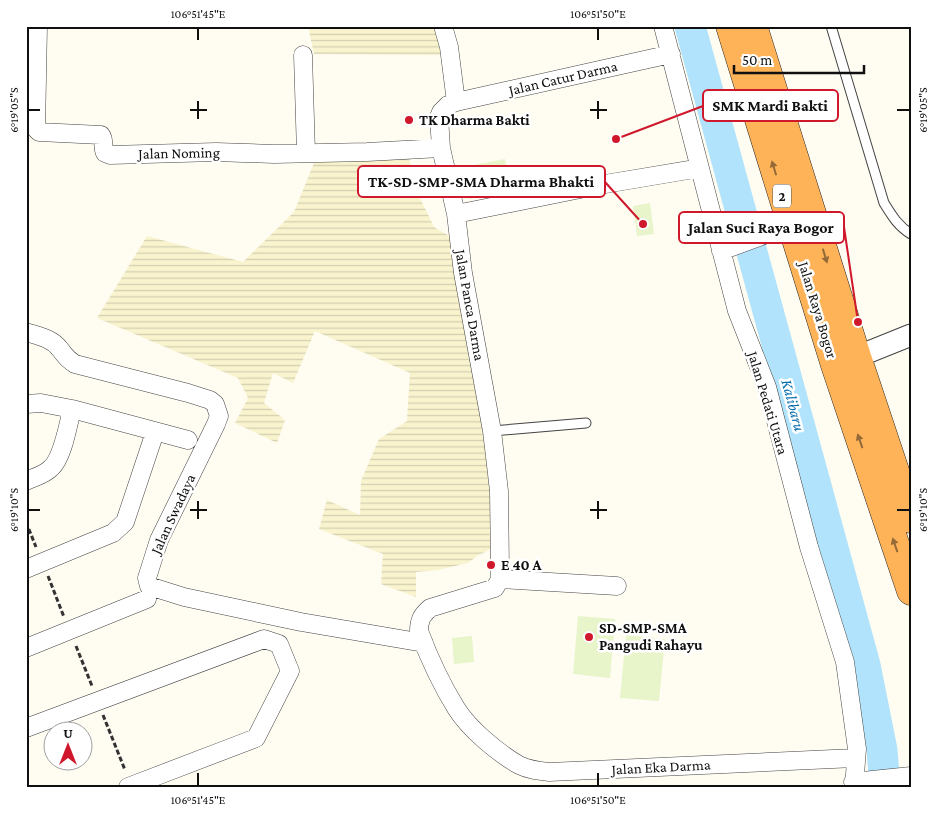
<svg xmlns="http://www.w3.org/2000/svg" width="937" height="813" viewBox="0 0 937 813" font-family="'Crimson Pro',serif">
  <defs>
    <pattern id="farmland-rules" width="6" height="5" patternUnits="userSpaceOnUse" patternTransform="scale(1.25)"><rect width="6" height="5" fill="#f9f3ce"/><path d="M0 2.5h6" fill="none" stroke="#d4cfb0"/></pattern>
  </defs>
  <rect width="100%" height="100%" fill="#fffcf2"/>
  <path fill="url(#farmland-rules)" d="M308,26h130l5,29 -129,-1z
    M407,151l12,45 15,31 17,10 32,145 12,165 -18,9 -9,7 -30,7 -22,2v25l-35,-13 2,-30 -64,-25 8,-29 33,15 1,-34 18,-42 28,-18 3,-48 -95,-42 -22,52 -20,-10 -9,30 21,17 -8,23 -42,-20 13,-25 -10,-20 -141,-60 50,-82 96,26 51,-50 20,-49z"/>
  <path fill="#e8f5ca" d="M505,159l6,33 -43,7 -5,-32z
    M650,203l4,31 -17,2 -4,-30z
    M578,616l37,3 -5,59 -37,-4z
    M626,635l39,4 -6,62 -39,-3z
    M472,636l2,26 -20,2 -2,-26z"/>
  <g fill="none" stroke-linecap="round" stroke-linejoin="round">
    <path stroke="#b1e4fc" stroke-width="31" d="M690,26l175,639 17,85 3,37"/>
    <defs>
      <path id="service" d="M831,26l53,177c8,13 14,23 27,31
        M492,431l94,-8"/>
      <path id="minor" d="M38,26l-2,103 3,3 62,3c4,5 1,12 4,18l5,2 106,-3 58,2 93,-2 74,-4
        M443,26l6,21 7,55
        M663,26l74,285 30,76 42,160 36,115 12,87 -3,38
        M671,54l-215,48 -8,3 -7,7 -2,5 2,31 15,66 7,59 29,158 7,60 1,78v10l-5,9 -65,20c-8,7 -11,12 -11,23 9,24 24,56 37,77 13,21 42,45 63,57 10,5 20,6 30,7l306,-14
        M303,55l3,98
        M456,214l149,-30 95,-16
        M721,251l70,-26
        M26,332c12,4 25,6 33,16 7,8 6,10 16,16l113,29 22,7 5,4 4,12 -3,8 -57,116 -12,38 2,8 35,11 117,25 123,21
        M26,404l15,-1 31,6 116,31
        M26,481c9,-4 18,-6 25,-13 12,-11 17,-43 21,-59
        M26,569l87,-36 12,-11 30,-90
        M500,579l117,7
        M26,648l121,-49
        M26,728l238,-89 15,5 11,27 -34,67 -128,49
        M853,782l58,-6"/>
      <path id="tertiary" d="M844,362l67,-27"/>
      <path id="trunk" d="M730,26l105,339 76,226
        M753,26l104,331 54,162"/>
    </defs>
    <use href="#service" stroke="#434343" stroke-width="11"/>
    <use href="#minor" stroke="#434343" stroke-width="19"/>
    <use href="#tertiary" stroke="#434343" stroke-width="23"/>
    <use href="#trunk" stroke="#212121" stroke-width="29"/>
    <path stroke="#323232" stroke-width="3" stroke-dasharray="5 2.5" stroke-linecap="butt" d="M26,522l10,25
      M48,576l16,41
      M76,646l16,40
      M103,715l22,55"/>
    <use href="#service" stroke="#fff" stroke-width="9"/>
    <use href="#minor" stroke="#fff" stroke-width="18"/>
    <use href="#tertiary" stroke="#fff" stroke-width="21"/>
    <use href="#trunk" stroke="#ffb359" stroke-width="28"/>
  </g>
  <defs><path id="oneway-solid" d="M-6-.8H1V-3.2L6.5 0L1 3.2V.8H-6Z" transform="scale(1.25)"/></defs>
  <g fill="#936a38">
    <use href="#oneway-solid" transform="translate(774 168) rotate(-107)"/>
    <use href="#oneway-solid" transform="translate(825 256) rotate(73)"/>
    <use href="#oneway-solid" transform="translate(860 441) rotate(-109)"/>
    <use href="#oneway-solid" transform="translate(895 545) rotate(-109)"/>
  </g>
  <path fill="none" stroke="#101010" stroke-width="2" d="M198,28v12M598,28v12M198,101v18M598,101v18M28,110h12M190,110h17M590,110h17M897,110h13M198,501v18M598,501v18M28,510h12M190,510h17M590,510h17M897,510h13M198,773v13M598,773v13"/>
  <g fill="#cf182b" stroke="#fff" stroke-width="2">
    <circle cx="409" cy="120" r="5"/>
    <circle cx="491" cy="565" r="5"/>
    <circle cx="589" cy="637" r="5"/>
  </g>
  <g text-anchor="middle" stroke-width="5" stroke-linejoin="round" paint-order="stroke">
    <rect fill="#fff" stroke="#585858" stroke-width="1" x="773" y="184.5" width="18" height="23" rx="4"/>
    <g font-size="14" font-weight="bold" fill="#101010">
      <text x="782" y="201">2</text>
    </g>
    <g font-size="15" fill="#101010" stroke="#fff">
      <text transform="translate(563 78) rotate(-13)" y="5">Jalan Catur Darma</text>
      <text transform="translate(179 153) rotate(-1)" y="5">Jalan Noming</text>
      <text transform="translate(470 305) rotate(80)" y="5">Jalan Panca Darma</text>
      <text transform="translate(818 310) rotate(73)" y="5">Jalan Raya Bogor</text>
      <text transform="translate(768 403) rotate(73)" y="5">Jalan Pedati Utara</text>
      <text transform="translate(173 514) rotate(-65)" y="5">Jalan Swadaya</text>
      <text transform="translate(661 767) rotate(-3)" y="5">Jalan Eka Darma</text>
    </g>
    <g font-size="15" font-weight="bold" fill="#101010" stroke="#fff" text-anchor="start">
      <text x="419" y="125">TK Dharma Bakti</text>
      <text x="501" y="570">E 40 A</text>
      <text x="599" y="633">SD-SMP-SMA<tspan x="599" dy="17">Pangudi Rahayu</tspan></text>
    </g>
    <g font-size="16" font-style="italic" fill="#0a71b0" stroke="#fff">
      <text transform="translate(794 405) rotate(75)" y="6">Kalibaru</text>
    </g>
  </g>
  <path fill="none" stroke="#cf182b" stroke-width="2" d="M616 139L703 106M643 224L605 182M858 322L844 227"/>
  <g fill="#cf182b" stroke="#fff" stroke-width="2">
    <circle cx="616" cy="139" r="5"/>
    <circle cx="643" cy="224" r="5"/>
    <circle cx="858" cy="322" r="5"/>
  </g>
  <g fill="#fff" stroke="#cf182b" stroke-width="2">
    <rect x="703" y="90" width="135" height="31" rx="5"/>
    <rect x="358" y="166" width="247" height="31" rx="5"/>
    <rect x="679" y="212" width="165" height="31" rx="5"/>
  </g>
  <g font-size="16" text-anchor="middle" font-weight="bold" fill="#101010">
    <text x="770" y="111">SMK Mardi Bakti</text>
    <text x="481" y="187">TK-SD-SMP-SMA Dharma Bhakti</text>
    <text x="761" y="233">Jalan Suci Raya Bogor</text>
  </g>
  <rect width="937" height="813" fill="none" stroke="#ffffff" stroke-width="55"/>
  <g transform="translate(68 746)"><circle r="24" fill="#ffffff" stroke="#9f9f9f"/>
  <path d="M0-4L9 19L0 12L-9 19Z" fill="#cf182b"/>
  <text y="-8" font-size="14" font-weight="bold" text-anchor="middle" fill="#101010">U</text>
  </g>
  <path d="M734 65v8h130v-8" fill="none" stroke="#101010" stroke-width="2.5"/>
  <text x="742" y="65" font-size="15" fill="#101010" stroke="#ffffff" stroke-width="4" paint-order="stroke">50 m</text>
  <rect x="28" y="28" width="882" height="758" fill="none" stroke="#101010" stroke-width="2"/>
  <g font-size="12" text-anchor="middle" fill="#101010">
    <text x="198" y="18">106°51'45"E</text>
    <text x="598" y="18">106°51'50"E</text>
    <text transform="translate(14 110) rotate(-90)" y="4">6°19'05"S</text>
    <text transform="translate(923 110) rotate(-90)" y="4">6°19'05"S</text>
    <text transform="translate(14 510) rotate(-90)" y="4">6°19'10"S</text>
    <text transform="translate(923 510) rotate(-90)" y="4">6°19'10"S</text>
    <text x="198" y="804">106°51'45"E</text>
    <text x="598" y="804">106°51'50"E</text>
  </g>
</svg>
